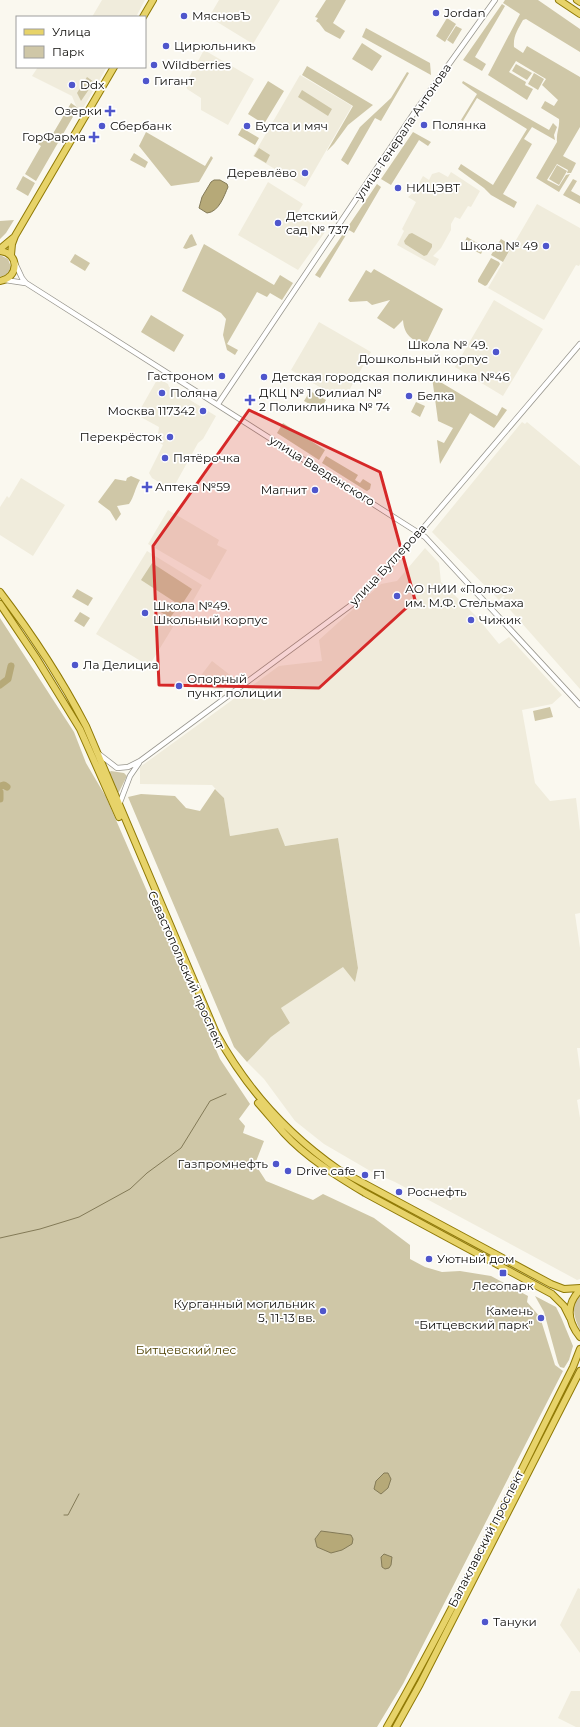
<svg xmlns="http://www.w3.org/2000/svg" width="580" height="1727" viewBox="0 0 580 1727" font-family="Montserrat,sans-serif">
  <rect width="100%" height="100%" fill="#faf8ef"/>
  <path fill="#f0ecdc" d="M102,0h43l-9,17h-44z
    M219,0h61l-27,44 -44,-27z
    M204,50l50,29 -26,46 -27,-15v-12l-14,-9 -1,-6z
    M38,67h69l-25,43 -6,-4 -4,-10 -40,-20z
    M300,75l52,31 -47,81 -52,-31z
    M439,172l9,5 3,-5 29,19 -9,16 -3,-1 -8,13 -5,-2 -4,7v6l-10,18 -8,8 6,3 -4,7 -38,-21 7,-14 -2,-2 14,-27 -8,-5 6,-5 9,-16 6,4 3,-6z
    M268,182l35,22 -6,10 28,18 -27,38 -60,-35z
    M537,204l43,24v36l-1,2 -3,-1 -32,55 -56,-32z
    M494,300l49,29 -40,67 -48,-29z
    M319,322l52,30 -28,49 -52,-31z
    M158,378l10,6 1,3 47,29 -13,23 -5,4 -26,47 -20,-12 -3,-5 14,-28 -6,-4 2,-14 -22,-12z
    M522,422l3,2 2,-2 53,44v223l-75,-85 2,-2 -4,-3 2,-2 -2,-1 -4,4 -67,-68z
    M21,478l44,27 -32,51 -33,-21v-28l7,-11 2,2z
    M168,510l51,30 -2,5 10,5 -17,30 -62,-36z
    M425,548l14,15 2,19 35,34 23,28 10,-7 53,58 -10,9 -30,6 13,73 15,18 26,-3 4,33v82l-5,1 5,34v100h-3l3,21v30l-3,1 3,18v161l-3,1 -11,-6 -171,-92 -23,-10 -48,-28 -29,-23 -31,-42 -17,-17 24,-25 19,-14 -9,-15 62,-42 12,15 3,-13 -20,-130 -54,8 -6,-18 -48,8 -6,-38 -12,-13 -72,-1v-17l139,-101 43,-5 -3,-21 62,-56 16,-3z
    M147,551l55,34 -12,21 -3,-2 -38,62 -53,-32z
    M212,661l22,17 -15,15 -20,-15z
    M578,1588l2,1v64l-20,-28z
    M571,1691h9v36h-4l-18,-9z"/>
  <path fill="#cfc7a7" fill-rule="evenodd" d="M326,0h20l-13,23 12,8 -5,8 -15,-8 -6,-8 -3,-2 2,-3 -3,-1z
    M505,0h33l42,29v23l-54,-33 -3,1c-5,9 -10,16 -9,27l9,6 4,-7 53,31v50l-17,29 13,7 -5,10h-4l1,-3 -11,-6 -10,16 12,6 7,-11 4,-1 -11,18 -23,-14 21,-36c-1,-9 3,-15 2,-23l-18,-11 4,-7 9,5 4,-6 -16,-15 4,-6 -30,-18 -7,11 17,10 -1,3 8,4 -6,11 -39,-25 32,-61 -17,-11z
    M502,4l3,2 -30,51 11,7 -4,7 -19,-11z
    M447,18l9,6 -11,18 -9,-6z
    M456,26l6,3 -9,15 -6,-4z
    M366,28l64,35 1,12 -69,-38z
    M362,43l20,13 -10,15 -20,-12z
    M516,64l16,9 -5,7 -15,-9z
    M307,66l66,39 -25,20 -14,19 -7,7 26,-45 -51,-31z
    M407,72l2,1 -28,48 -6,-3 -27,47 -7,-5 19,-33 31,-29z
    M534,73l10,6 -6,11 -10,-6z
    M87,77l7,5 -13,19 -4,-8z
    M268,81l16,10 -20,33 -16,-10z
    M463,81l86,49 4,-7 4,4 -3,8 1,5 -23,-13 -8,12 8,5 -29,50 14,8 -3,6 -23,-13 -7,-7 -26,-19 3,-5 32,21 34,-56 -50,-31 -14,23 -2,-1 16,-26 -15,-11z
    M302,90l30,19 -4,7 -30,-19z
    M71,103l7,5 -42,73 -11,-7 16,-28 -9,-6 3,-5 13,7z
    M242,128l17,10 -4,7 -17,-10z
    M146,132l59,34 6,-10 2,2 -14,24 -28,4 -32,-40z
    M413,132l18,10 -3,4 -9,-6 -28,45 -10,-6z
    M259,148l11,7 -4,8 -12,-7z
    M134,153l14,9 -3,6 -15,-8z
    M557,165l10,6 -8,14 -10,-6z
    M23,176l12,7 -7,13 -12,-7z
    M573,179l4,2 -6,10 9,5v8l-17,-9z
    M377,184l4,3 -27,46 -5,-3 -29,48 -5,-3z
    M14,220l-8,13 -6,6v-18z
    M412,233l20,11v3l-5,8 -3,1 -19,-12 -1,-3 5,-7z
    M192,234l5,11 -11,4 -3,-1 7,-13z
    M467,237l17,10 -3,7 -18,-9z
    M501,239l11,7 -9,16 -12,-7z
    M204,244l70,41 6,-10 13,8 -11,17 -12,-7 -3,4 -10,-5 -30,52 11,6 -3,5 -8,-5 -4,-15 3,-16 -5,-6 -39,-22z
    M75,254l15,9 -5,8 -15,-9z
    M0,255l8,4 3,8 -4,7 -7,3z
    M491,258l8,4 1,2 -13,21 -2,1 -7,-4v-2z
    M374,269l69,40 -18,37c-12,-6 -21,-10 -22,-26l-9,9 -17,-11 13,-18 -18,5 -5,-4 -17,1 -2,-2 18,-30 5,3z
    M151,315l33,20 -10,17 -33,-20z
    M432,377l65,39 5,-9 5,3 -13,18 -24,-15 -30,51 -3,-24 7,3 9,-15 -15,-7z
    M310,391l16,9 -6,10 -16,-9z
    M416,402l9,4 -5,11 -9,-5z
    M283,423l42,27 -6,10 -42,-27z
    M326,456l32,19 -3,5 5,3 3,-4 8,5 -1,5 -3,2 -2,-1 -43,-27z
    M131,476l9,4c-5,8 -6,17 -11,24l-12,2 4,8 -5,7 -6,-10 -12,-9 17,-23 11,2 1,-3z
    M152,563l40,26 -11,17 -40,-26z
    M77,589l16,9 -5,8 -16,-9z
    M160,601l15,10 -5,7 -14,-9z
    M80,612l10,6 -6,9 -10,-6z
    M0,618l74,114 12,31 20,34 114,262 30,45 -11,15 6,7 -2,7 21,8 -9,23 11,17 47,19 10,-6 51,24 36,27v14l15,8 17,5 18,-1 31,5 37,20 -1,6 13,15 15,48 8,6 -160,313 -26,43h-377zM321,1531c8,2 21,3 30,4l-34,12 -2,-8z
    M550,707l3,10 -18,4 -2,-10z
    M111,771l13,2 3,3 -8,16 -2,1 -9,-20z
    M215,789l9,9 6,38 48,-8 7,18 53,-8 20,130 -3,14 -12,-15 -62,41 9,15 -19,14 -24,25 -13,-15 -106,-250 13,-3 34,2 11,12 14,3z
    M580,1295v35c-6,-13 -10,-24 0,-35z
    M535,1296l21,11 5,10 12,29 -4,14 -5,8 -4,-1 -2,-4 -14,-51z"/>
  <path fill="#b6a978" stroke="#837a57" d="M214,180h6l7,4 1,3c-4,9 -9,25 -21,26l-8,-5 3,-11 9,-15z
    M384,1473h4l3,6 -3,9 -7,6 -7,-5 2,-8z
    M321,1531l30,4 2,4 -1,5 -10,6 -11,3 -14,-6 -2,-8z
    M384,1554l8,3 -1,8 -2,3 -4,1 -3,-2 -1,-10z"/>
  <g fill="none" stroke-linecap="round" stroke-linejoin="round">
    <path stroke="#837a57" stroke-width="1" d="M0,1238l40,-9 39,-12 51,-28 17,-16 34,-25 29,-47 16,-7
      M64,1515h4l11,-21"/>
    <path stroke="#b6a978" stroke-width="7" d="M0,685l8,-6 3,-13
      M0,786l4,-1 3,2
      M0,792v7"/>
    <defs>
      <path id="minor" d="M15,263l7,15 4,5 399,254 155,168
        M5,280l20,3
        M218,404l196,-291 81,-113
        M99,754l18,14 11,-1 12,-6 222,-164 57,-64 161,-189
        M119,805l11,-29 9,-13"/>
      <path id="major" d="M559,0l21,14
        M577,0l3,2
        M143,17l10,-17
        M0,249l13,-11
        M0,251c20,2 19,27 0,30
        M11,255l1,-11 3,-8 99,-169
        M0,592c32,42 62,88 86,134l130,307c30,55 71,101 123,137l212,114 13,5 16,-1
        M0,604l37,55 43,70 39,88
        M258,1103c9,10 17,20 26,30 23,25 53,43 81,60l187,101 12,12 6,12
        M580,1290c-15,15 -12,32 0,47
        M387,1727c67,-117 125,-239 186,-360l7,-18
        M396,1727l24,-43 160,-313"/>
    </defs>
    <use href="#minor" stroke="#98968e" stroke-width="6"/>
    <use href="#major" stroke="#907a06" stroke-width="8"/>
    <use href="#minor" stroke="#fff" stroke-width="4.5"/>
    <use href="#major" stroke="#e7d369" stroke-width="6"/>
  </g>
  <path fill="#d62828" fill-opacity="0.2" stroke="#d62828" stroke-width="3" stroke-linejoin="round" d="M249,410l131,62 35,128 -96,88 -160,-3 -6,-139z"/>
  <g fill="#4f56cc" stroke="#fff" stroke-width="1.5">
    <circle cx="436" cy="13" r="4"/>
    <circle cx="184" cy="16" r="4"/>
    <circle cx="166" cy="46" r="4"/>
    <circle cx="154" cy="65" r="4"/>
    <circle cx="146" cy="81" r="4"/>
    <circle cx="72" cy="85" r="4"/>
    <path d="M108 105h4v4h4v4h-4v4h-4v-4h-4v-4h4z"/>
    <circle cx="424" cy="125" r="4"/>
    <circle cx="102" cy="126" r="4"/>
    <circle cx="247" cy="126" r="4"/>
    <path d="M92 131h4v4h4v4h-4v4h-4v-4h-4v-4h4z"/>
    <circle cx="305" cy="173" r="4"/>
    <circle cx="398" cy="188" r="4"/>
    <circle cx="278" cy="223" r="4"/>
    <circle cx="546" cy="246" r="4"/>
    <circle cx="496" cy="352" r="4"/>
    <circle cx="222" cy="376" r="4"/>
    <circle cx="264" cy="377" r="4"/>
    <circle cx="162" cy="393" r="4"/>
    <circle cx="409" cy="396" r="4"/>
    <path d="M248 394h4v4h4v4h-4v4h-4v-4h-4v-4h4z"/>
    <circle cx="203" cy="411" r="4"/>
    <circle cx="170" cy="437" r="4"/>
    <circle cx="165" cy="458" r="4"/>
    <path d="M145 481h4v4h4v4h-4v4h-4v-4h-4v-4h4z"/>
    <circle cx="315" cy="490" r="4"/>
    <circle cx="397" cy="596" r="4"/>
    <circle cx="145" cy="613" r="4"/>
    <circle cx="471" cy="620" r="4"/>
    <circle cx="75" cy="665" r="4"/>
    <circle cx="179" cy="686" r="4"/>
    <circle cx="276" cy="1164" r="4"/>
    <circle cx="288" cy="1171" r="4"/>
    <circle cx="365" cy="1175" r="4"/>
    <circle cx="399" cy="1192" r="4"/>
    <circle cx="429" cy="1259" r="4"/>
    <rect x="499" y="1269" width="8" height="8" rx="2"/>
    <circle cx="323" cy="1311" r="4"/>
    <circle cx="541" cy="1318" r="4"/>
    <circle cx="485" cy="1622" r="4"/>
  </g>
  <g text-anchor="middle" stroke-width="3.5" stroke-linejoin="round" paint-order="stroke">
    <g font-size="12" fill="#0d0c09" stroke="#fff" text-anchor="start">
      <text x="444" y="17">Jordan</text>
      <text x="192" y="20">МясновЪ</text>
      <text x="174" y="50">Цирюльникъ</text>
      <text x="162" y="69">Wildberries</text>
      <text x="154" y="85">Гигант</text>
      <text x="80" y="89">Ddx</text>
      <text x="102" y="115" text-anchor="end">Озерки</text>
      <text x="432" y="129">Полянка</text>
      <text x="110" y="130">Сбербанк</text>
      <text x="255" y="130">Бутса и мяч</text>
      <text x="86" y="141" text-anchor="end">ГорФарма</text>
      <text x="297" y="177" text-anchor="end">Деревлёво</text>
      <text x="406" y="192">НИЦЭВТ</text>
      <text x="286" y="220">Детский<tspan x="286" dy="14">сад № 737</tspan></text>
      <text x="538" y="250" text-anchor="end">Школа № 49</text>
      <text x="488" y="349" text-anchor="end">Школа № 49.<tspan x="488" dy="14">Дошкольный корпус</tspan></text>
      <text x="214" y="380" text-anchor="end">Гастроном</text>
      <text x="272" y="381">Детская городская поликлиника №46</text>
      <text x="170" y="397">Поляна</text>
      <text x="259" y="397">ДКЦ № 1 Филиал №<tspan x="259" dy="14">2 Поликлиника № 74</tspan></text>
      <text x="417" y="400">Белка</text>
      <text x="195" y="415" text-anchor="end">Москва 117342</text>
      <text x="162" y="441" text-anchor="end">Перекрёсток</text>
      <text x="173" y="462">Пятёрочка</text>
      <text x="155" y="491">Аптека №59</text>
      <text x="307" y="494" text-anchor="end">Магнит</text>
      <text x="405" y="593">АО НИИ «Полюс»<tspan x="405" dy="14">им. М.Ф. Стельмаха</tspan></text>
      <text x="153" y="610">Школа №49.<tspan x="153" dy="14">Школьный корпус</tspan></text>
      <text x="479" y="624">Чижик</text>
      <text x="83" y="669">Ла Делициа</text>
      <text x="187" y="683">Опорный<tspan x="187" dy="14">пункт полиции</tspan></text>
      <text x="268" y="1168" text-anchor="end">Газпромнефть</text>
      <text x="296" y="1175">Drive cafe</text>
      <text x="373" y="1179">F1</text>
      <text x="407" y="1196">Роснефть</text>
      <text x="437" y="1263">Уютный дом</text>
      <text x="503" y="1290" text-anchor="middle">Лесопарк</text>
      <text x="315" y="1308" text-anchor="end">Курганный могильник<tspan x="315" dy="14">5, 11-13 вв.</tspan></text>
      <text x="533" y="1315" text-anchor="end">Камень<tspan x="533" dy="14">"Битцевский парк"</tspan></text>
      <text x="493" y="1626">Тануки</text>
    </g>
    <g font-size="12" fill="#0d0c09" stroke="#fff">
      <text transform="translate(403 132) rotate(-56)" y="4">улица Генерала Антонова</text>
      <text transform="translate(322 471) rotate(32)" y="4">улица Введенского</text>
      <text transform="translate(388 565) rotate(-47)" y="4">улица Бутлерова</text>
      <text transform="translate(186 970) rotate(66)" y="4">Севастопольский проспект</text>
      <text transform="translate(486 1539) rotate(-63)" y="4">Балаклавский проспект</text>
    </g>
    <g font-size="12" fill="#4e4000" stroke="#fff">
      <text x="186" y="1354">Битцевский лес</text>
    </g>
  </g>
  <rect x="16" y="16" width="130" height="52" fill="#ffffff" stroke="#9e9e9d"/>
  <rect x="24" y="29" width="20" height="6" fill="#e7d369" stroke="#9e9e9d"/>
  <text x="52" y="36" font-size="12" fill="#0d0c09">Улица</text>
  <rect x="24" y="46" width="20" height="12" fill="#cfc7a7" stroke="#9e9e9d"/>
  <text x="52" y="56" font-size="12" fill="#0d0c09">Парк</text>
</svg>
